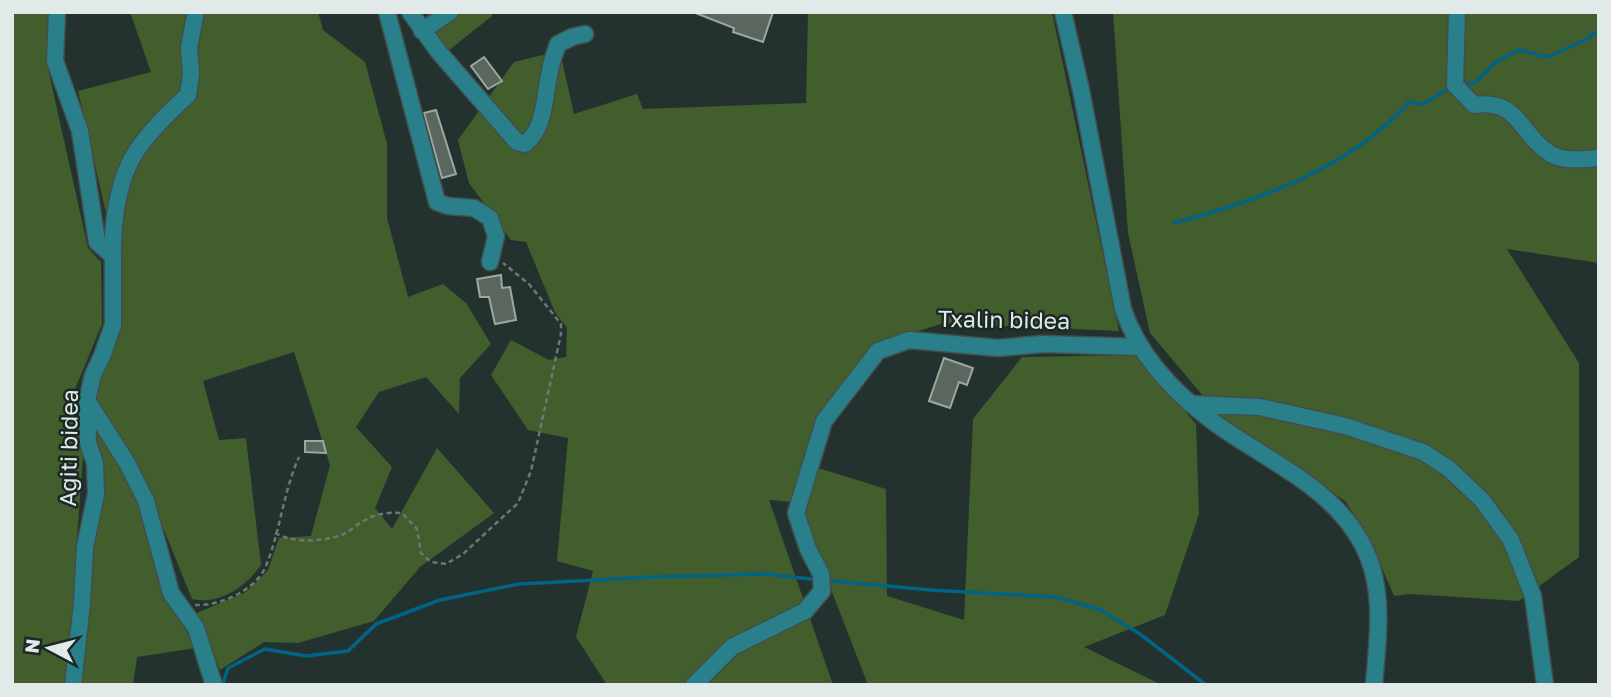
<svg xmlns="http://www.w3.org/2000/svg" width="1611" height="697" viewBox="0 0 1611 697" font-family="'Golos Text',sans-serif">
  <rect width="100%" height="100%" fill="#24322f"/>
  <path fill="#425e2c" d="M12,12h37l-2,52 41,184 13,14 1,62 -29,70 10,62 -8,111 18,-6 8,-94 -9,-52 50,88 23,91 31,54 -59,9 -4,28h-121z
    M130,12h188l5,18 42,32 22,82v74l21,79 35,-13 23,19 25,41 -31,34 -1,36 -33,-37 -47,15 -23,35 36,40 -17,41 17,21 45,-81 57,65 -74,54 -46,54 -76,22 -34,-1 -44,28 -23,-57 49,-21 22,-22 11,-32 32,-2 19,-71 -36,-113 -91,29 16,59 27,-2 15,127c-16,22 -41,40 -69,34l-39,-96 -60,-104 26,-63 1,-62 -42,-183 73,-19z
    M428,12h64v4l-44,35 -20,-20z
    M808,12h244l67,319 -175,-8 -35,11 -59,42 -56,126 -25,-2 64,185h-226l-31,-48 17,-66 -36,-10 11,-123 -40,-8 -37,-55 20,-35 38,20 17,-3 1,-29 -12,-16 -29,-70 -15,-2 -42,-57 -11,-43 56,-78 33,-8 15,7 12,53 63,-20 6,15 163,-6z
    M1113,12h486v251l-92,-14 72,114v194l-60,44 -109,-7 -16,2 -26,-60 -23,-35 -131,-88 -9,-15 -55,-65 -22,-100z
    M1136,355l60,69 3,90 -34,101 -81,32 78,38h-294l-65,-168 12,-50 71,22 1,107 77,24 9,-201 49,-62z"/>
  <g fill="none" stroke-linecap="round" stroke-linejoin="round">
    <path stroke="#006487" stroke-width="3.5" d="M1463,85l13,-3 20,-20 23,-12 29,7 39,-18 12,-9
      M1174,223c84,-22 176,-55 235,-121l14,2 28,-17
      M832,581l99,9 124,7 44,12 41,25 66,51
      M223,683l5,-15 37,-19 41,7 42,-5 28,-27 64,-24 79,-16 134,-7 112,-3 46,5"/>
  </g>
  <path fill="#5a665e" stroke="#9ca9a0" stroke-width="2" d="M693,12h80l-10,30 -30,-10 1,-4z
    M484,57l18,24 -14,8 -17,-23z
    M436,110l20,64 -14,4 -18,-65z
    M501,275l1,13 8,-1 6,33 -21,4 -6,-27h-9l-3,-18z
    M944,358l29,10 -6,17 -8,-3 -9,26 -21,-7z
    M305,441h18l3,12 -21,-1z"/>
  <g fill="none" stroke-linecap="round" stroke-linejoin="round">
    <defs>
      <path id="minor" d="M57,12l-2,49 25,70 17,111 16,14v69l-11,31 -9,19 -6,25 1,43 7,20 1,31 -11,53 -3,56 -9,82
        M387,12l50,190 11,4 26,2 16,10 6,18 -6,26
        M410,12l28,39 79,91 8,2c21,-17 19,-48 25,-73 1,-9 5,-18 8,-27l14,-7 13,-3
        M1063,12l18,78 42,219c16,48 52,85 92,114 58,42 135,71 157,145 11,37 5,79 2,117
        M1457,12l-2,73 19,20c47,-6 44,29 77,49 12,8 34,5 48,4
        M422,31l28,-19
        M113,256c-1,-31 4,-68 18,-96 12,-22 38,-48 57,-65l3,-21 -2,-27 7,-35
        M87,400l40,63 19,38 25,92 25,35 18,57
        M1190,404l70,3 85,19 78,26 25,16 34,32 29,40 22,56 12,89
        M694,685l38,-38 73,-36 17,-20 -1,-17 -13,-25 -12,-36 28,-92 54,-70 31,-11 89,8 45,-4 97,3"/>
    </defs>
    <use href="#minor" stroke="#424f4d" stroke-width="19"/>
    <path stroke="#6c7876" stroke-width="2.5" stroke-dasharray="5 3.5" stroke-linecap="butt" d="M275,533c18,10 47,9 66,2 7,-2 13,-8 19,-12 14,-9 26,-11 42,-10l15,16 4,24 10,9 15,2 17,-10 55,-51 13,-32 30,-137v-10l-32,-40 -26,-21
      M195,605c25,1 59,-14 70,-37 15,-34 18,-76 34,-111"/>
    <use href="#minor" stroke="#2a808a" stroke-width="16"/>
  </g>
  <g text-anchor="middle" stroke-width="5" stroke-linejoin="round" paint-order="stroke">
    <g font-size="23" fill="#e1eae8" stroke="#1b2826">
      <text transform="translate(1004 320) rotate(1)" y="8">Txalin bidea</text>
      <text transform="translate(69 448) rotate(-89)" y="8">Agiti bidea</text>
    </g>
  </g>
  <rect width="1611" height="697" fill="none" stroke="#e1eae8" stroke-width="28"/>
  <g transform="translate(49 648) rotate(277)" stroke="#1b2826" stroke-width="5" paint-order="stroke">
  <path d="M0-5L12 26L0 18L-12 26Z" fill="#e1eae8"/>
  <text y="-10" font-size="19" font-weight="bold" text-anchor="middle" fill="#e1eae8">N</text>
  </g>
</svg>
